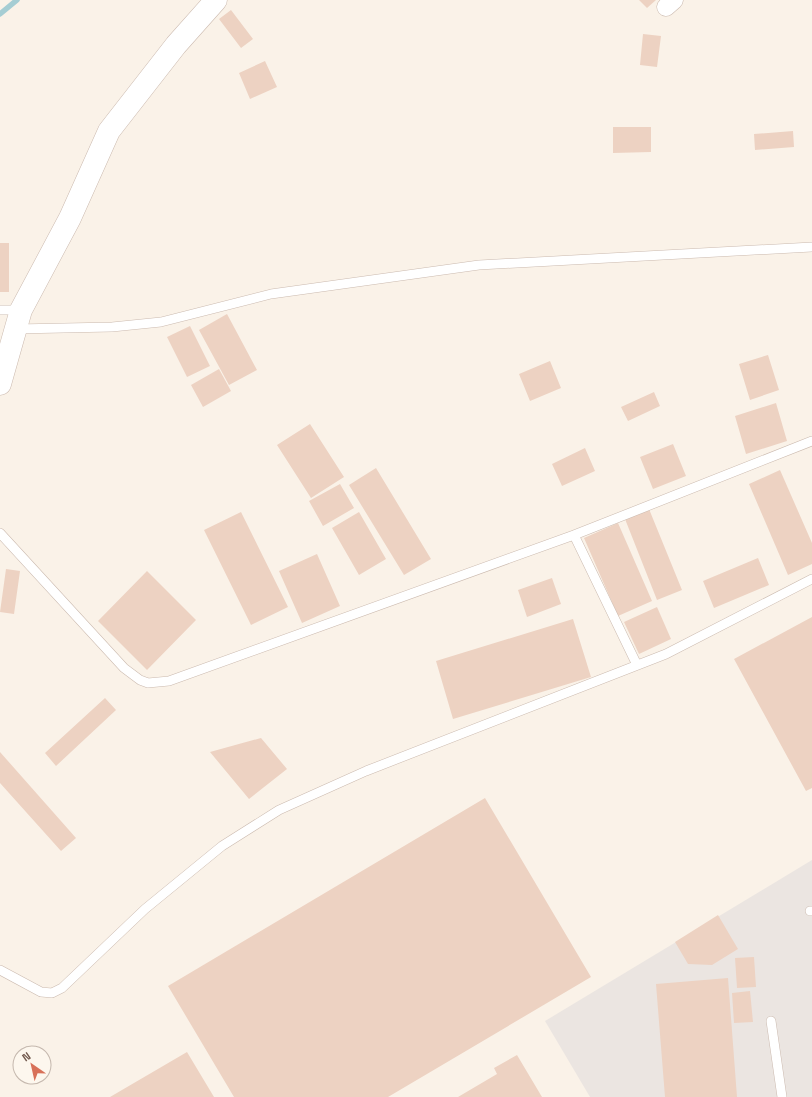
<svg xmlns="http://www.w3.org/2000/svg" width="812" height="1097" viewBox="0 0 812 1097" font-family="'Space Grotesk',sans-serif">
  <rect width="100%" height="100%" fill="#faf2e8"/>
  <path fill="#ebe5e1" d="M812,860v237h-222l-45,-76z"/>
  <g fill="none" stroke-linecap="round" stroke-linejoin="round">
    <path stroke="#a5cdd3" stroke-width="5.5" d="M0,14l17,-14"/>
  </g>
  <path fill="#edd2c2" d="M639,0h17l-9,8z
    M231,10l22,29 -12,9 -22,-29z
    M643,34l18,2 -4,31 -17,-2z
    M265,61l12,26 -27,12 -11,-26z
    M613,127h38v25l-38,1z
    M793,131l1,16 -39,3 -1,-16z
    M0,243h9v49h-9z
    M227,314l30,56 -28,15 -30,-55z
    M190,326l20,40 -23,11 -20,-40z
    M768,355l11,35 -29,10 -11,-36z
    M550,361l11,27 -31,13 -11,-27z
    M219,369l12,22 -28,16 -12,-22z
    M654,392l6,14 -32,15 -7,-14z
    M776,403l11,38 -41,13 -11,-38z
    M310,424l34,53 -33,21 -34,-53z
    M673,444l13,32 -33,13 -13,-32z
    M585,448l10,23 -33,15 -10,-22z
    M376,468l55,91 -27,16 -55,-90z
    M780,470l32,73v21l-24,11 -39,-91z
    M340,484l14,24 -31,18 -14,-25z
    M649,509l33,81 -25,10 -32,-81z
    M241,512l47,95 -37,18 -47,-95z
    M359,512l27,47 -27,16 -27,-47z
    M618,523l34,78 -34,15 -34,-78z
    M317,554l23,52 -38,17 -23,-52z
    M758,558l11,27 -55,23 -11,-27z
    M6,569l14,2 -6,43 -14,-2z
    M147,571l49,49 -49,50 -49,-49z
    M552,578l9,26 -34,13 -9,-27z
    M657,607l14,32 -32,15 -15,-32z
    M812,617v171l-6,3 -72,-132z
    M573,619l18,58 -138,42 -17,-58z
    M105,698l11,12 -60,56 -11,-13z
    M261,738l26,31 -38,30 -39,-47z
    M0,752l76,86 -15,13 -61,-68z
    M485,798l106,179 -203,120h-154l-66,-111z
    M718,915l20,34 -26,16 -24,-1 -13,-22z
    M754,957l2,30 -19,1 -2,-30z
    M728,978l9,119h-72l-9,-113z
    M750,991l3,31 -19,1 -2,-30z
    M187,1052l27,45h-104z
    M517,1055l25,42h-84l39,-23 -3,-6z"/>
  <g fill="none" stroke-linecap="round" stroke-linejoin="round">
    <defs>
      <path id="service" d="M0,310h21
        M16,329l96,-2 49,-5 110,-28 208,-29 333,-18
        M0,533l124,135 16,12 8,3 21,-2 405,-146 238,-94
        M574,535l63,130
        M810,911h2
        M0,970l41,22 11,1 10,-5 83,-79 77,-63 57,-36 87,-39 300,-117 146,-75
        M771,1021l11,76"/>
      <path id="minor" d="M666,7l8,-7"/>
      <path id="tertiary" d="M0,384l21,-74 49,-92 39,-87 67,-86 40,-45"/>
    </defs>
    <use href="#service" stroke="#cbbaaf" stroke-width="10"/>
    <use href="#minor" stroke="#cbbaaf" stroke-width="19"/>
    <use href="#tertiary" stroke="#cbbaaf" stroke-width="23"/>
    <use href="#service" stroke="#fff" stroke-width="9"/>
    <use href="#minor" stroke="#fff" stroke-width="18"/>
    <use href="#tertiary" stroke="#fff" stroke-width="22"/>
  </g>
  <g transform="translate(32 1065) rotate(326)"><circle r="19" fill="#fdf7ee" stroke="#c5b8ae"/>
  <path d="M0-3L7 15L0 10L-7 15Z" fill="#d87159"/>
  <text y="-6" font-size="11" font-weight="bold" text-anchor="middle" fill="#725a4e">N</text>
  </g>
</svg>
